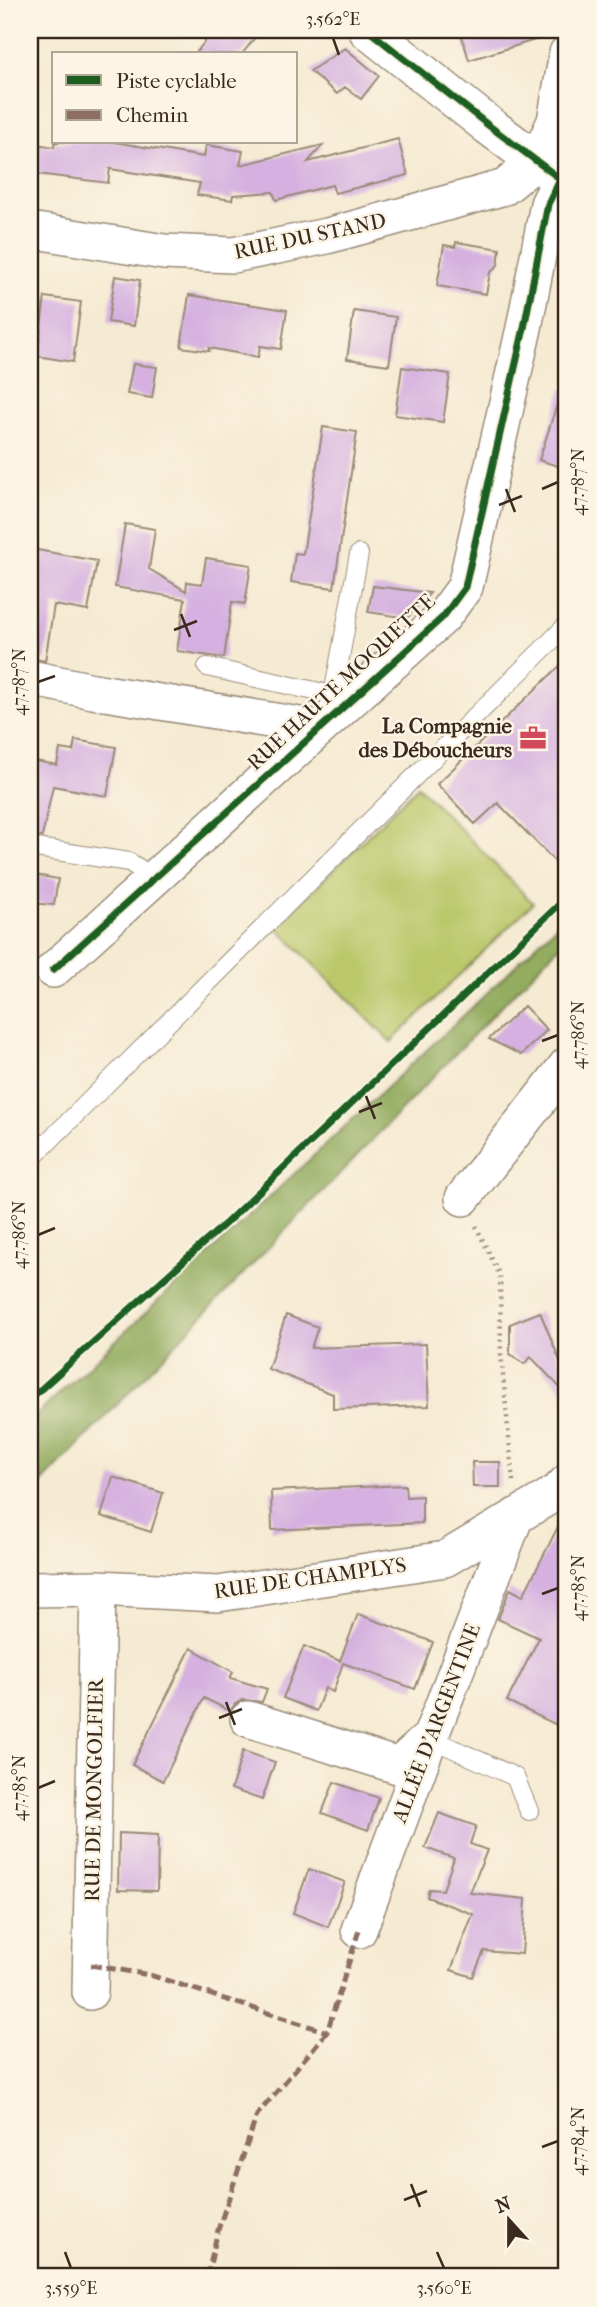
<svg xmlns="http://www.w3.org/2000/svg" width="597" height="2307" viewBox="0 0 597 2307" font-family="'IM FELL French Canon',serif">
  <rect width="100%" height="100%" fill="#fcf5e5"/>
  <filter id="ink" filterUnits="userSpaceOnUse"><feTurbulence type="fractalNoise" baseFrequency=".0143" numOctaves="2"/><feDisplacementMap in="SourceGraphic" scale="14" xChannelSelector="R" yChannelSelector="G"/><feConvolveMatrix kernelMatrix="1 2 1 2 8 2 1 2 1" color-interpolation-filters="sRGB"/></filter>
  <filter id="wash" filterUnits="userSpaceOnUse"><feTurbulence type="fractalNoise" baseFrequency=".00686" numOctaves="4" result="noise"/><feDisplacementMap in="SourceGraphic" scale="28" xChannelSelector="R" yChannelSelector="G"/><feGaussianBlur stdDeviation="1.57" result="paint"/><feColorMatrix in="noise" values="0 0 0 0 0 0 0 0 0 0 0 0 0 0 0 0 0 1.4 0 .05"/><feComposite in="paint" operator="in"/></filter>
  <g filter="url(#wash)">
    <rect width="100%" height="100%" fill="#f5ead2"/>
    <path fill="#bac86a" stroke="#7a7944" stroke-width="2" d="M418,786l115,117 -142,139 -115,-115z"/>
    <path fill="#93ac5e" stroke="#676b3e" stroke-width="2" d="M567,915v23l-537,557v-74l448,-419z"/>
    <g id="blocks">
      <path fill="#d5b0e0" d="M214,30h47l-19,24h-47z
        M460,30h87l1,6 -79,24z
        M345,48l34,28 -18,23 -16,-12 -8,7 -27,-23z
        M398,139l10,36 -73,18 -3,-8 -56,15 -3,-8 -40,3 -1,5 -35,-5 3,-12 -90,-14 -2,14 -78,-10v-30l24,4 1,-5h59l90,15 2,-12 37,6 -3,14 83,-20 -15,17z
        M456,242l44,7 -2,16 -8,8 -4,21 -49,-8 7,-41 11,2z
        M115,276l25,4 -6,46 -26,-4z
        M189,295l98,15 -6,39 -21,-3 -2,11 -49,-9v3l-28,-4z
        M45,297l36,5 -8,60 -36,-6z
        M354,311l42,6 -7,48 -42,-6z
        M133,364l24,3 -5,31 -25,-4z
        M402,367l48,7 -7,48 -48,-7z
        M562,389l5,1v79l-28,-9z
        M323,427l34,5 -23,156 -43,-6 4,-29 8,1z
        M125,524l30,5 -6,40 37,22 1,-9 15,2 4,-26 45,7 -6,39 -13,-2 -8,56 -47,-7 8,-52 -70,-12z
        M32,549l65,12 -9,50 -34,-6 -9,56 -15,-3v-96z
        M373,586l57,7 -23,25 -39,-6z
        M567,659v215l-69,-71 -23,21 -38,-40z
        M75,740l41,7 -9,49 -54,-10 -11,51 -12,-1v-76l27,5 3,-16 13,2z
        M30,874l28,5 -4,26 -24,-2z
        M524,1006l23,24 -26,25 -32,-16z
        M540,1312l27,66v17l-36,-38 -7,7 -14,-10v-30z
        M286,1315l32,12 -7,21 115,-4 3,62 -96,3v-15l-65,-25z
        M472,1462h28v25h-27z
        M113,1477l50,16 -12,39 -50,-16z
        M405,1485l1,12 16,-1v27l-150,7 -1,-39z
        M567,1509v221l-60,-29 32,-63 -41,-19 12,-30 13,7z
        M358,1614l75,28 -18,47 -72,-26 -10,29 -8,-4 -9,23 -33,-13 21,-52 36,15z
        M191,1648l42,24 -3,6 37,11 -5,13 -19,-2 -8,4 -5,7 -26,-13 -41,83 -31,-16z
        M243,1751l32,11 -13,38 -31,-11z
        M334,1782l45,16 -11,32 -46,-17z
        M439,1813l37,13 -6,18 17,6 -17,43 56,6 -4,55 -38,-3 -11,26 -22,-7 22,-56 -46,-17 2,-8 14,1 11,-32 -29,-10z
        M119,1833l39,2 -1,56 -39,-1z
        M309,1869l36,13 -17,45 -35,-14z"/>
    </g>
  </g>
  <g filter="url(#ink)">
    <use href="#blocks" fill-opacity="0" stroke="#988a78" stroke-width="2"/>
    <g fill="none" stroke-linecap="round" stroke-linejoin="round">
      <defs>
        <path id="service" d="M207,667l144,32
          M333,695l26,-141
          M30,847l99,15 25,16
          M30,1160l537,-535
          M430,1738l85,39 14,34"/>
        <path id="minor" d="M30,230l134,22 69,3 94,-19 178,-49 32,-26 18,-40 12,-68
          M30,678l63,13 225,37
          M53,970l390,-353 22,-30 59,-259 24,-124 12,-24
          M463,1198l104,-133
          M30,1589l68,-1 120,6 227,-35 112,-67 10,-10
          M248,1719l150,47 31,-28
          M359,1930l71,-192 86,-222
          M90,1992l8,-404"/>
        <path id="primary" d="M368,30l120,95 79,59"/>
      </defs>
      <use href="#service" stroke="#988a78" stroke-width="20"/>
      <use href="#minor" stroke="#988a78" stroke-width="38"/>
      <use href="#primary" stroke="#988a78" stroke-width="41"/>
      <path stroke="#988a78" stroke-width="4.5" stroke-dasharray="2 5" stroke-linecap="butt" d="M476,1226l24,50 1,78 12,127"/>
      <use href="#service" stroke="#fff" stroke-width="18"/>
      <use href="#minor" stroke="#fff" stroke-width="35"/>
      <use href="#primary" stroke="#fff" stroke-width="38"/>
      <path stroke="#8d6e63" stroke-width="5" stroke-dasharray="10 5" stroke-linecap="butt" d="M91,1965l59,10 177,57
        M207,2277l11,-47 39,-115 70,-83 32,-102"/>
      <defs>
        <path id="cycleway" d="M368,30l120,95 79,59
          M53,970l390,-353 22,-30 59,-259 24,-124 12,-24
          M30,1399l197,-177 340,-325"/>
      </defs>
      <use href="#cycleway" stroke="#fcf5e5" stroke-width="11"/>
      <use href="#cycleway" stroke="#1b5e20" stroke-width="7"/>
    </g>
  </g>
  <path fill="none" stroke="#3b2a1e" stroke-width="2.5" d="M333,38l6,17M506,489l9,23M542,489l16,-7M499,505l23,-9M181,614l9,23M174,630l23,-9M38,682l17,-6M542,1041l16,-6M366,1096l9,23M359,1112l23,-9M38,1235l17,-7M542,1594l16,-6M226,1702l9,23M219,1718l23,-9M38,1788l17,-7M542,2147l16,-6M411,2184l9,23M404,2200l23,-9M65,2252l6,16M437,2252l7,16"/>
  <defs>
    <symbol id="office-bare" viewBox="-9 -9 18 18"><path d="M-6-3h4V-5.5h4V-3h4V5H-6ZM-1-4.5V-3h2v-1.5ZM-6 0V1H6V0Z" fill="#d1495b" stroke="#fcf5e5" stroke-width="2.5" paint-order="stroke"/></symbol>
  </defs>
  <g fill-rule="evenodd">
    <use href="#office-bare" x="514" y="719" width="38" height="38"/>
  </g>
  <g text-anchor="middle" stroke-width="5" stroke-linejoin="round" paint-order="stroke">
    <g font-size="21" fill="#3b2a1e" stroke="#fcf5e5">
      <text transform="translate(310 236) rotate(-12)" y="7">RUE DU STAND</text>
      <text transform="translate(341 682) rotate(-43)" y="7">RUE HAUTE MOQUETTE</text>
      <text transform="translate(310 1578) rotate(-8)" y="7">RUE DE CHAMPLYS</text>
      <text transform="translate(436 1723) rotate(-69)" y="7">ALLÉE D'ARGENTINE</text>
      <text transform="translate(94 1790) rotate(-89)" y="7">RUE DE MONGOLFIER</text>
    </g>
    <g font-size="21" font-weight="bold" fill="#3b2a1e" stroke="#fcf5e5" text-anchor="end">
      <text x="512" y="733">La Compagnie<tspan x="512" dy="24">des Déboucheurs</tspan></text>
    </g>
  </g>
  <rect width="597" height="2307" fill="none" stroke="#fcf5e5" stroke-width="77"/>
  <rect x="52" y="52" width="245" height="91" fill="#fcf5e5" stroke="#afa495" stroke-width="2"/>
  <rect x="66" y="75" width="35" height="10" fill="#1b5e20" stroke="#afa495" stroke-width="2"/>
  <text x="116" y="88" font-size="21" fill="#3b2a1e">Piste cyclable</text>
  <rect x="66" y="110" width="35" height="10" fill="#8d6e63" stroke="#afa495" stroke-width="2"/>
  <text x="116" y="122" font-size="21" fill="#3b2a1e">Chemin</text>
  <g transform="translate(509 2220) rotate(339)" stroke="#fcf5e5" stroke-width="5" paint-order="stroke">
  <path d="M0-5L12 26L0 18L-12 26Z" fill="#3b2a1e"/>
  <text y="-10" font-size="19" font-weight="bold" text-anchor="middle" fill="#3b2a1e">N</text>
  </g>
  <rect x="38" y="38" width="520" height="2230" fill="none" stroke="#3b2a1e" stroke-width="2.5"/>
  <g font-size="18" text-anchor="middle" fill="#3b2a1e">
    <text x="333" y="25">3.562°E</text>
    <text transform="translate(578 482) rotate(-90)" y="6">47.787°N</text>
    <text transform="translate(19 682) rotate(-90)" y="6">47.787°N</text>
    <text transform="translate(578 1035) rotate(-90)" y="6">47.786°N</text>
    <text transform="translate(19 1235) rotate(-90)" y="6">47.786°N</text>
    <text transform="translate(578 1588) rotate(-90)" y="6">47.785°N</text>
    <text transform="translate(19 1788) rotate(-90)" y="6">47.785°N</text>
    <text transform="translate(578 2141) rotate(-90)" y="6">47.784°N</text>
    <text x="71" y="2294">3.559°E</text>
    <text x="444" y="2294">3.560°E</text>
  </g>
</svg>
